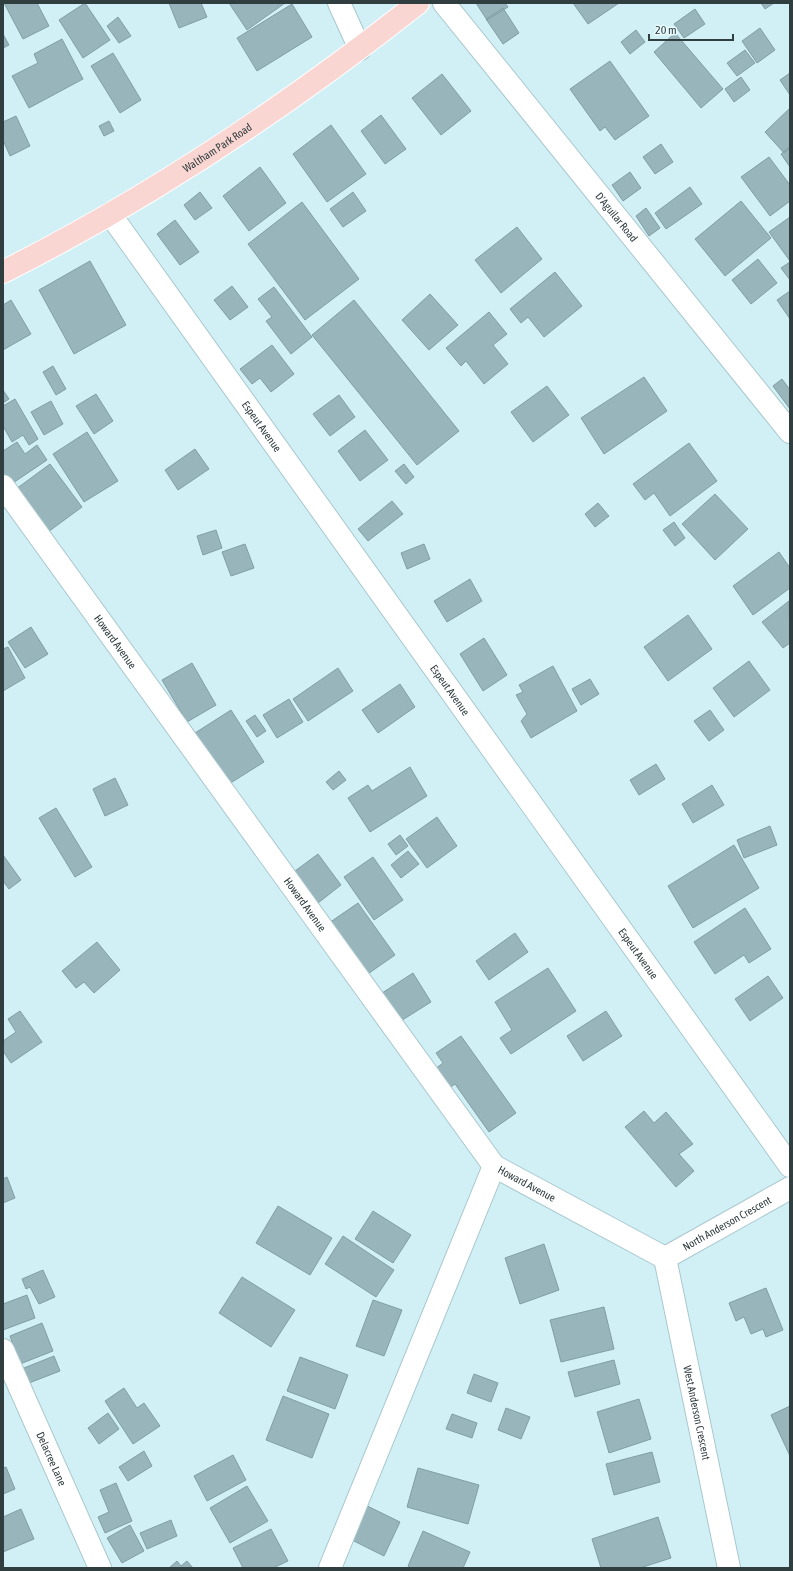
<svg xmlns="http://www.w3.org/2000/svg" width="793" height="1571" viewBox="0 0 793 1571" font-family="'Asap Condensed',sans-serif">
  <rect width="100%" height="100%" fill="#d1f0f6"/>
  <path fill="#97b5ba" stroke="#809ea4" d="M4,3h33l12,23 -26,13z
    M85,3l25,37 -27,18 -24,-38z
    M169,3h32l6,14 -28,11z
    M229,3h56l-38,27z
    M476,3h29l3,4 -21,13z
    M573,3h46l-31,21z
    M761,3h13l-9,6z
    M292,4l20,33 -55,34 -20,-33z
    M503,8l16,25 -16,11 -17,-25z
    M695,9l10,15 -21,14 -10,-14z
    M118,17l13,19 -12,7 -12,-17z
    M760,28l15,22 -18,13 -15,-22z
    M636,30l9,12 -15,12 -9,-12z
    M675,33l48,56 -22,19 -47,-56z
    M3,34l6,11 -6,3z
    M62,39l21,40 -54,29 -17,-32 26,-13 -4,-9z
    M745,50l10,13 -18,13 -10,-13z
    M113,53l28,47 -21,13 -29,-47z
    M610,61l39,55 -34,24 -10,-13 -5,4 -30,-42z
    M790,73v22l-10,-15z
    M442,74l29,37 -30,24 -29,-37z
    M741,77l9,13 -16,12 -9,-13z
    M790,108v40l-6,5 -19,-21z
    M381,115l25,34 -21,15 -24,-33z
    M16,116l14,30 -20,10 -7,-16v-18z
    M109,121l5,10 -10,5 -5,-10z
    M331,125l35,49 -39,28 -34,-48z
    M661,144l12,18 -18,12 -12,-17z
    M790,147v20l-9,-13z
    M769,157l21,28v16l-20,15 -29,-39z
    M260,167l26,36 -37,28 -26,-35z
    M630,172l11,16 -18,13 -11,-16z
    M690,187l12,17 -36,25 -11,-16z
    M200,192l12,16 -17,12 -11,-15z
    M353,192l13,19 -23,16 -13,-18z
    M741,201l30,37 -46,38 -30,-37z
    M302,202l57,77 -54,41 -57,-76z
    M646,208l14,20 -11,8 -13,-20z
    M790,217v44l-21,-29z
    M175,220l24,32 -19,13 -23,-31z
    M517,227l25,32 -41,34 -26,-33z
    M758,259l19,24 -26,21 -19,-24z
    M90,261l36,64 -52,29 -35,-64z
    M790,262v18l-9,-12z
    M555,272l27,34 -38,31 -16,-20 -7,6 -11,-14z
    M232,286l16,21 -18,13 -16,-20z
    M274,287l38,50 -21,17 -25,-33 6,-4 -14,-18z
    M790,291v28l-13,-19z
    M430,294l28,31 -29,25 -27,-30z
    M11,300l20,34 -28,16v-45z
    M354,300l105,131 -42,34 -105,-130z
    M489,312l18,22 -14,11 15,19 -24,20 -18,-23 -5,5 -15,-18z
    M272,345l22,29 -23,18 -11,-14 -8,6 -12,-15z
    M53,366l13,23 -10,6 -13,-23z
    M644,377l23,34 -63,43 -23,-36z
    M782,379l8,11v19l-17,-23z
    M547,386l22,29 -36,27 -22,-30z
    M3,390l6,9 -6,4z
    M96,394l17,27 -19,13 -18,-28z
    M339,395l16,22 -25,19 -17,-22z
    M15,399l23,40 -9,6 -6,-10 -11,7 -9,-16v-20z
    M51,401l12,23 -19,11 -13,-23z
    M365,430l23,30 -28,21 -22,-30z
    M87,432l31,49 -34,21 -31,-48z
    M17,442l8,12 12,-9 10,15 -40,27 -4,-6v-30z
    M689,443l28,38 -47,35 -16,-23 -9,7 -12,-16z
    M195,449l14,20 -31,21 -13,-20z
    M50,464l32,43 -34,25 -32,-43z
    M404,464l10,13 -8,7 -11,-13z
    M715,494l33,35 -33,31 -33,-36z
    M392,501l11,13 -35,27 -10,-12z
    M598,503l11,13 -14,11 -10,-13z
    M674,522l11,16 -10,8 -12,-16z
    M216,530l6,18 -19,7 -6,-19z
    M245,544l9,24 -23,8 -9,-24z
    M424,544l6,15 -23,10 -6,-16z
    M779,552l11,16v20l-37,27 -20,-29z
    M470,579l12,22 -35,21 -13,-21z
    M789,601l1,42 -7,5 -21,-26z
    M688,615l24,34 -44,32 -24,-34z
    M31,627l17,27 -23,14 -17,-26z
    M484,638l23,37 -24,16 -23,-37z
    M8,647l17,31 -22,13v-42z
    M749,661l21,29 -36,27 -21,-29z
    M192,663l24,42 -29,17 -25,-42z
    M553,666l24,45 -46,27 -10,-17 6,-7 -11,-19 7,-3 -4,-7z
    M338,668l15,23 -45,30 -15,-22z
    M590,679l9,15 -18,11 -9,-16z
    M400,684l15,23 -37,26 -16,-23z
    M289,699l14,23 -26,16 -14,-23z
    M231,710l33,52 -43,27 -8,-28 -18,-28z
    M710,710l14,20 -15,11 -15,-20z
    M255,715l11,16 -9,6 -11,-16z
    M656,764l9,15 -26,16 -9,-15z
    M410,767l17,29 -57,36 -22,-34 20,-13 4,6z
    M339,771l7,9 -13,10 -7,-8z
    M115,778l13,27 -23,11 -12,-27z
    M712,785l12,20 -31,18 -11,-19z
    M56,808l36,59 -17,10 -36,-59z
    M437,817l20,29 -30,22 -21,-29z
    M770,826l7,19 -33,13 -7,-18z
    M400,835l8,11 -12,9 -8,-11z
    M734,845l25,43 -66,40 -25,-42z
    M408,851l11,13 -18,14 -10,-13z
    M318,854l23,31 -23,18 -23,-32z
    M3,855l18,25 -12,9 -6,-8z
    M373,857l30,43 -29,20 -30,-43z
    M358,903l37,52 -33,23 -36,-53z
    M745,908l26,41 -22,14 -5,-8 -29,19 -21,-32z
    M515,933l13,19 -39,28 -13,-19z
    M97,942l23,28 -26,23 -10,-11 -8,6 -14,-17z
    M548,968l28,43 -65,43 -11,-16 12,-8 -17,-28z
    M413,973l18,29 -35,22 -17,-29z
    M768,976l15,22 -33,23 -15,-22z
    M20,1011l22,31 -31,21 -8,-12v-10l13,-9 -8,-13z
    M606,1011l16,25 -39,25 -16,-25z
    M461,1036l55,77 -27,19 -34,-48 -10,7 -14,-19 12,-9 -7,-10z
    M644,1111l10,12 12,-11 27,32 -14,10 15,17 -18,16 -51,-60z
    M7,1177l8,21 -12,5v-24z
    M278,1206l54,32 -22,37 -54,-32z
    M373,1211l38,24 -18,28 -38,-24z
    M343,1236l51,34 -18,27 -51,-33z
    M544,1244l15,46 -39,14 -15,-46z
    M43,1270l12,27 -16,7 -9,-17 -4,2 -4,-10z
    M242,1277l53,33 -24,37 -52,-34z
    M766,1288l17,42 -17,7 -3,-8 -12,5 -7,-17 -8,4 -7,-18z
    M27,1295l8,23 -32,12v-26z
    M373,1300l29,10 -18,46 -28,-10z
    M604,1307l10,42 -53,13 -11,-42z
    M42,1323l11,28 -33,13 -10,-28z
    M54,1356l6,15 -31,12 -5,-15z
    M300,1357l48,18 -13,34 -48,-18z
    M614,1360l6,24 -45,13 -7,-25z
    M474,1374l24,9 -7,19 -24,-9z
    M124,1388l13,20 7,-5 16,23 -27,18 -28,-43z
    M283,1396l46,18 -17,44 -46,-18z
    M639,1399l12,40 -42,14 -12,-41z
    M790,1406v50l-19,-41z
    M506,1408l24,9 -9,22 -23,-9z
    M108,1413l11,16 -20,15 -11,-16z
    M452,1414l25,9 -5,15 -26,-9z
    M144,1451l8,15 -24,15 -9,-14z
    M652,1452l8,30 -46,13 -8,-31z
    M233,1455l13,25 -39,21 -13,-25z
    M6,1467l9,22 -12,5v-26z
    M418,1468l61,17 -11,39 -61,-17z
    M116,1483l16,38 -27,12 -7,-16 11,-5 -9,-22z
    M247,1486l21,35 -38,22 -20,-35z
    M351,1498l49,24 -16,34 -50,-25z
    M21,1509l13,30 -31,13v-35z
    M658,1517l13,41 -31,10h-39l-9,-29z
    M171,1520l6,16 -30,13 -7,-16z
    M130,1525l14,26 -22,12 -15,-25z
    M271,1529l17,32 -15,7h-30l-10,-20z
    M423,1531l47,21 -7,16h-52l-3,-2z
    M177,1561l4,5 6,-5 6,7h-24z"/>
  <g fill="none" stroke-linecap="round" stroke-linejoin="round">
    <defs>
      <g id="minor">
        <path d="M339,3l21,46"/>
        <path id="s1" d="M444,3l346,429"/>
        <path id="s2" d="M110,214l680,952"/>
        <path id="s3" d="M3,486l491,680 171,92"/>
        <path id="s4" d="M665,1258l64,310"/>
        <path id="s5" d="M665,1258l125,-70"/>
        <path id="s6" d="M3,1350l97,218"/>
        <path d="M330,1568l164,-402"/>
      </g>
      <g id="major">
        <path id="s7" d="M3,272c147,-74 286,-167 415,-269"/>
      </g>
    </defs>
    <use href="#minor" stroke="#a9c8ce" stroke-width="24"/>
    <use href="#major" stroke="#fff" stroke-width="24"/>
    <use href="#minor" stroke="#fff" stroke-width="22"/>
    <use href="#major" stroke="#fad6d3" stroke-width="22"/>
  </g>
  <g text-anchor="middle" stroke-width="3" stroke-linejoin="round" paint-order="stroke">
    <g font-size="11" fill="#313e40" stroke="#e8fbff">
      <text dy="4" stroke="none"><textPath href="#s7" startOffset="248">Waltham Park Road</textPath></text>
      <text dy="4" stroke="none"><textPath href="#s1" startOffset="275">D'Aguilar Road</textPath></text>
      <text dy="4" stroke="none"><textPath href="#s2" startOffset="261">Espeut Avenue</textPath></text>
      <text dy="4" stroke="none"><textPath href="#s3" startOffset="192">Howard Avenue</textPath></text>
      <text dy="4" stroke="none"><textPath href="#s2" startOffset="585">Espeut Avenue</textPath></text>
      <text dy="4" stroke="none"><textPath href="#s3" startOffset="516">Howard Avenue</textPath></text>
      <text dy="4" stroke="none"><textPath href="#s2" startOffset="909">Espeut Avenue</textPath></text>
      <text dy="4" stroke="none"><textPath href="#s3" startOffset="876">Howard Avenue</textPath></text>
      <text dy="4" stroke="none"><textPath href="#s5" startOffset="71">North Anderson Crescent</textPath></text>
      <text dy="4" stroke="none"><textPath href="#s4" startOffset="158">West Anderson Crescent</textPath></text>
      <text dy="4" stroke="none"><textPath href="#s6" startOffset="119">Delacree Lane</textPath></text>
    </g>
  </g>
  <rect width="793" height="1571" fill="none" stroke="#313e40" stroke-width="8"/>
  <path d="M649 34v6h84v-6" fill="none" stroke="#313e40" stroke-width="2"/>
  <text x="655" y="34" font-size="12" fill="#313e40" stroke="#e8fbff" stroke-width="3" paint-order="stroke">20 m</text>
</svg>
